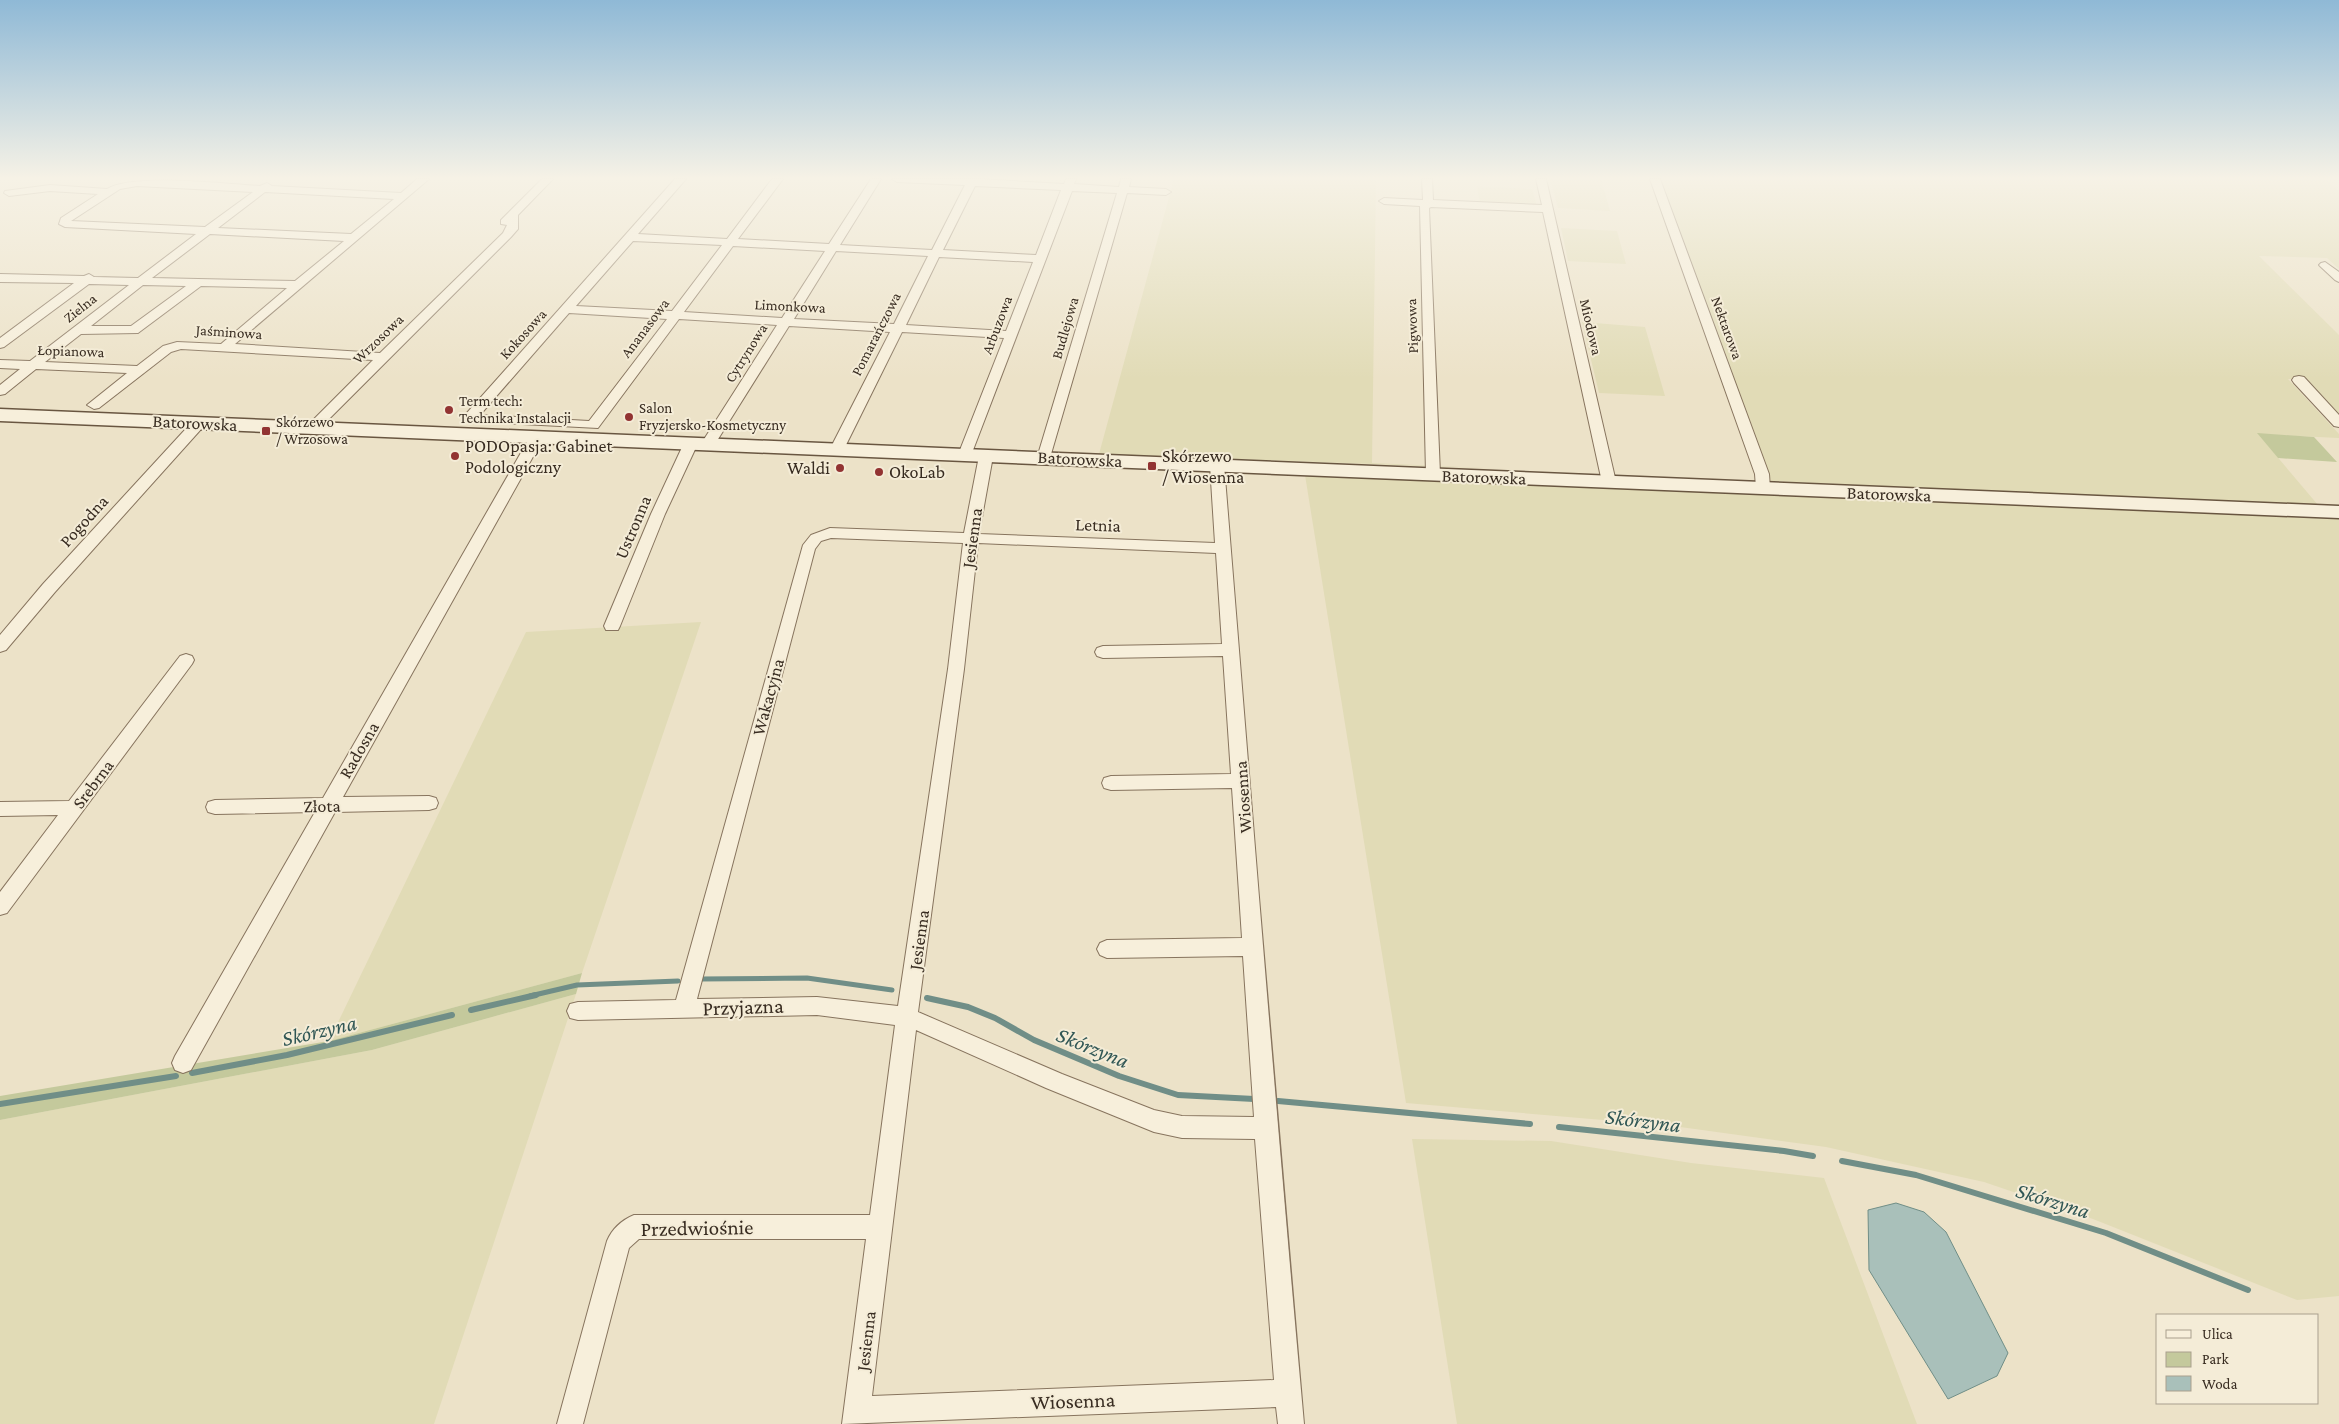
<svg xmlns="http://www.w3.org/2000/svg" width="2339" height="1424" viewBox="0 0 2339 1424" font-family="'Crimson Pro',serif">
  <rect width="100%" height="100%" fill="#ece2c8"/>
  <path fill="#e1dbb6" d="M1174,179h202l-4,284 134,6 -407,-15z
    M1550,179h51l9,32 -52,-3z
    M1660,179h666l13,12v78l-12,-11 -68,-2 80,79v79l-32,-35h-19l51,55v4l-81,-4 60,71 -547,-24z
    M1477,186l55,3 5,17 -57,-3z
    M1561,228l56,3 9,33 -58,-3z
    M1582,322l63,5 20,69 -66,-3z
    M1305,475l1034,43v778l-42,4 -204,-81 -109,-37 -158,-35 -153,-21 -267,-23z
    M701,622l-119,351 -253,68 197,-409z
    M576,994l-142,430h-434v-304l372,-70z
    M1412,1139l139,2 140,22 133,15 93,246h-460z"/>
  <path fill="#c4c99c" d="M2257,433l57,4 23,25 -59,-4z
    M582,973l-6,21 -204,56 -372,70v-24l329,-55z"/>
  <path fill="#a9c0ba" stroke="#708e87" d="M1896,1203l28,9 22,20 62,121 -11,23 -49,23 -79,-129 -1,-60z"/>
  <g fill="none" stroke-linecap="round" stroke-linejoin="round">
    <path stroke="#708e87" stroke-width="5" d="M700,979l107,-1 85,12
      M530,996l47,-11 101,-4"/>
    <path stroke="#708e87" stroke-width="6" d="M927,998l41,9 27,11 39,22 85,36 59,19 76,4
      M471,1010l65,-15
      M192,1073l95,-18 165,-40
      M1278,1101l252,23
      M0,1104l176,-28
      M1559,1127l225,24 29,5
      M1842,1161l74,14 190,58 142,57"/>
    <defs>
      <path id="street" d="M417,179h12l-194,165 145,9 123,-120 4,-8 -6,-1v-4l41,-41h11l-35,36v14l-7,8 -194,194 -5,1 -7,-4 68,-68 -192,-11 -10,3 -72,56 -5,1 -7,-4 40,-32 -91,-4 -31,25 -5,1v-10l20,-16 -20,-1v-8l30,1 99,-76 -40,-1 -85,63 -4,1v-10l74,-55 -74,-1v-8l84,2 5,-2 5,3 44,1 58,-44 -131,-7 -6,-3 2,-6 37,-24 -48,-3 -41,5 -5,-3 1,-2 45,-6 57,4c25,-16 120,-5 153,-3l7,-3 5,3 129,7zM137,186l116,6 -48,35 -134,-6 49,-32zM265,192l129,7 -43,35 -133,-6zM210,234l134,7 -49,40 -143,-3zM143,285l43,1 -55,40h-40zM201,286l86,2 -66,56 -44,-2 -14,4 -26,20 -92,-4 36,-28 57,-1z
        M675,179h11l-48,55 89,5 45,-60h11l-45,60 91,5 42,-65h10l-41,66 92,5 33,-65 -68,-3 -5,-3h86l86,5 2,-5h10l-2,5 45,3 2,-8h10l-2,8 37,2 5,3 -5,3 -39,-2 -78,268 -5,1 -7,-4 80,-265 -45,-2 -102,267 -5,1 -7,-4 46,-117 -102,-6 -58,117 -7,4 -7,-4 60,-117 -101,-6 -74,118 -7,4 -7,-4 76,-119 -98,-6 -81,109 -133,-7 -2,-3 2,-3zM975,186l86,4 -25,65 -93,-5zM633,241l89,4 -50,66 -96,-5zM733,246l92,5 -43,67 -98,-6zM836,251l92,5 -34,68 -100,-5zM939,257l94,5 -27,69 -100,-6zM569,313l98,6 -78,102 -109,-6z
        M1422,179h10l1,21 109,5 -6,-26h10l70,303 -2,3 -5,1 -7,-4 -59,-270 -112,-5 -2,1 11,266 -7,4 -7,-4 -6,-268 -36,-2 -5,-3 5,-3 39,2z
        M1650,179h10l109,295 1,14 -2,3 -5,1 -7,-4 -1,-14z
        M2325,262l14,10v10l-4,-2 -14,-13 -2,-2 2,-2z
        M2299,376l5,1 35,38v12l-5,-1 -40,-43 -2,-3 2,-3z
        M198,420l7,4 -2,3 -148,165 -49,58 -6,2v-17l43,-51 150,-163z
        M537,433l7,4 -201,360 86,-1 7,2 2,5 -2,5 -7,2 -94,2 -144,258 -8,3 -8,-3 -3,-7 3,-7 140,-244 -100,2 -7,-2 -2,-5 2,-5 7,-2 108,-2 207,-361z
        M691,439l7,4 -33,71 -45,112 -2,4h-12l-2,-4 47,-112 33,-71z
        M986,452l7,4 -14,78 236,9 -5,-78 7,-4 7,4c26,320 51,639 80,959h-26l-2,-17 -434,17 24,-185h-227l-10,9 -46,176h-26l50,-183c5,-12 15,-21 27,-26h236l25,-190 -78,-10 -239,5 -8,-2 -3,-7 3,-7 8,-2 98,-2 127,-455 8,-10 19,-7 134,5 15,-77zM831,538l132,5 -15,126 -50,337 -81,-9 -120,2 118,-450 6,-8zM978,543l238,10 6,91 -119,2 -6,2 -2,4 2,4 6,2 120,-2 8,118 -120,2 -7,2 -2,5 2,5 7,2 121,-2 10,150 -135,2 -7,3 -3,6 3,6 7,3 136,-2 11,161 -72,-1 -28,-6 -92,-36 -144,-62 46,-343zM916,1030l130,58 108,44 28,6 73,1 19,241 -402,16z
        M186,654l6,2 2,4 -2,4 -185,249 -7,2v-23l58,-77 -58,1v-14l69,-1 111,-145z"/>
      <path id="secondary" d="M0,409l2339,97v12l-2339,-97z"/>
    </defs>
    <use href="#street" stroke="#87745e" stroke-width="2"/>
    <use href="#secondary" stroke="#695641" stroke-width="3"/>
    <use href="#street" fill="#f7efdb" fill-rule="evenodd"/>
    <use href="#secondary" fill="#f7efdb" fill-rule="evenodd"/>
  </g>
  <linearGradient id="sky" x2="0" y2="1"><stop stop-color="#8fb9d6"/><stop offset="0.47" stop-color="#f6f2e6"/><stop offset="1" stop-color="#f6f2e6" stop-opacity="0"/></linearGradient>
  <rect width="2339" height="379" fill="url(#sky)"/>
  <g fill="#923332" stroke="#f4ecd7" stroke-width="2">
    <circle cx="449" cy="410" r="5"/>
    <circle cx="629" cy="417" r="5"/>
    <rect x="261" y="426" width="10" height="10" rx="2.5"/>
    <circle cx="455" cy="456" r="5"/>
    <rect x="1147" y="461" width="10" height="10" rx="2.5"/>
    <circle cx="840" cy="468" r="5"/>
    <circle cx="879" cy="472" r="5"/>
  </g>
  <g text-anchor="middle" stroke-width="4" stroke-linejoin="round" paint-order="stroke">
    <g font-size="15" fill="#382c21" stroke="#f4ecd7">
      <text transform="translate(790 306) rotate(3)" y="5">Limonkowa</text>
      <text transform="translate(80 308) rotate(-38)" y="5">Zielna</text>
      <text transform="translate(997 325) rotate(-69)" y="5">Arbuzowa</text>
      <text transform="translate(1412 326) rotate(-92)" y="5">Pigwowa</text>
      <text transform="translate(1591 327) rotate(77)" y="5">Miodowa</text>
      <text transform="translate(645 328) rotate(-53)" y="5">Ananasowa</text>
      <text transform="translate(1065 328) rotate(-74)" y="5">Budlejowa</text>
      <text transform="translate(1727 328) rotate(70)" y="5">Nektarowa</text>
      <text transform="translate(229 332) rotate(4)" y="5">Jaśminowa</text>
      <text transform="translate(523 334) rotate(-48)" y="5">Kokosowa</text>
      <text transform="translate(876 334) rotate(-63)" y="5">Pomarańczowa</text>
      <text transform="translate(378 339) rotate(-44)" y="5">Wrzosowa</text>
      <text transform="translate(71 351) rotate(2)" y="5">Łopianowa</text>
      <text transform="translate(746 353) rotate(-58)" y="5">Cytrynowa</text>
    </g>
    <g font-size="15" fill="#382c21" stroke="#f4ecd7" text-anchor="start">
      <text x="459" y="406">Term tech:<tspan x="459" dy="17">Technika Instalacji</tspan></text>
      <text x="639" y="413">Salon<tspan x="639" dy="17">Fryzjersko-Kosmetyczny</tspan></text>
      <text x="276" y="427">Skórzewo<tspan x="276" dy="17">/ Wrzosowa</tspan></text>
    </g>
    <g font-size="18" fill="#382c21" stroke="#f4ecd7">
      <text transform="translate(195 423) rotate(3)" y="6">Batorowska</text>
      <text transform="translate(1080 459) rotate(3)" y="6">Batorowska</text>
      <text transform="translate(1484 477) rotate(2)" y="6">Batorowska</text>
      <text transform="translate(1889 494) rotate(2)" y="6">Batorowska</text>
      <text transform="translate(84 521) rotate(-48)" y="6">Pogodna</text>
      <text transform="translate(1098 525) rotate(2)" y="6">Letnia</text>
      <text transform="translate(633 527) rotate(-67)" y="6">Ustronna</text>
      <text transform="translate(972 538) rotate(-82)" y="6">Jesienna</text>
      <text transform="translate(768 697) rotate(-75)" y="6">Wakacyjna</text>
      <text transform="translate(359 750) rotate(-60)" y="6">Radosna</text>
      <text transform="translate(93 784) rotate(-53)" y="6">Srebrna</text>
      <text transform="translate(1243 797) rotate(-94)" y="6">Wiosenna</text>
      <text transform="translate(322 806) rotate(-1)" y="6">Złota</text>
      <text transform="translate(919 940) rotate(-82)" y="6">Jesienna</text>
      <text transform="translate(866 1341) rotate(-83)" y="6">Jesienna</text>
    </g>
    <g font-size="18" fill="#382c21" stroke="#f4ecd7" text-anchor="start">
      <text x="465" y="452">PODOpasja: Gabinet<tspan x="465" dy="21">Podologiczny</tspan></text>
      <text x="1162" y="462">Skórzewo<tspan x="1162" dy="21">/ Wiosenna</tspan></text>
      <text x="830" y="474" text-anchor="end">Waldi</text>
      <text x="889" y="478">OkoLab</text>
    </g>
    <g font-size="21" fill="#382c21" stroke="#f4ecd7">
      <text transform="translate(743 1007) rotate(-2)" y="7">Przyjazna</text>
      <text transform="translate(697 1228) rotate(-1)" y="7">Przedwiośnie</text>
      <text transform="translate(1073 1401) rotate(-2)" y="7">Wiosenna</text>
    </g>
    <g font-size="22" font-style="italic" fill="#315755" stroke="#f4ecd7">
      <text transform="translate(319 1030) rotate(-13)" y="8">Skórzyna</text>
      <text transform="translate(1093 1047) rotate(22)" y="8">Skórzyna</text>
      <text transform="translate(1643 1120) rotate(7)" y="8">Skórzyna</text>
      <text transform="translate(2053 1200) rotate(17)" y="8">Skórzyna</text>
    </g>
  </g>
  <rect x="2156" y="1314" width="162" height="90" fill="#f4ecd7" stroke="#a99f8e"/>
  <rect x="2166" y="1330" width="25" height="8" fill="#f7efdb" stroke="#a99f8e"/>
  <text x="2202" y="1339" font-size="15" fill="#382c21">Ulica</text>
  <rect x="2166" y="1352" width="25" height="15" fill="#c4c99c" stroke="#a99f8e"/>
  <text x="2202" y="1364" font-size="15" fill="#382c21">Park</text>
  <rect x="2166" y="1376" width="25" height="15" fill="#a9c0ba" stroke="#a99f8e"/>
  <text x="2202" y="1389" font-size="15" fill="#382c21">Woda</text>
</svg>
